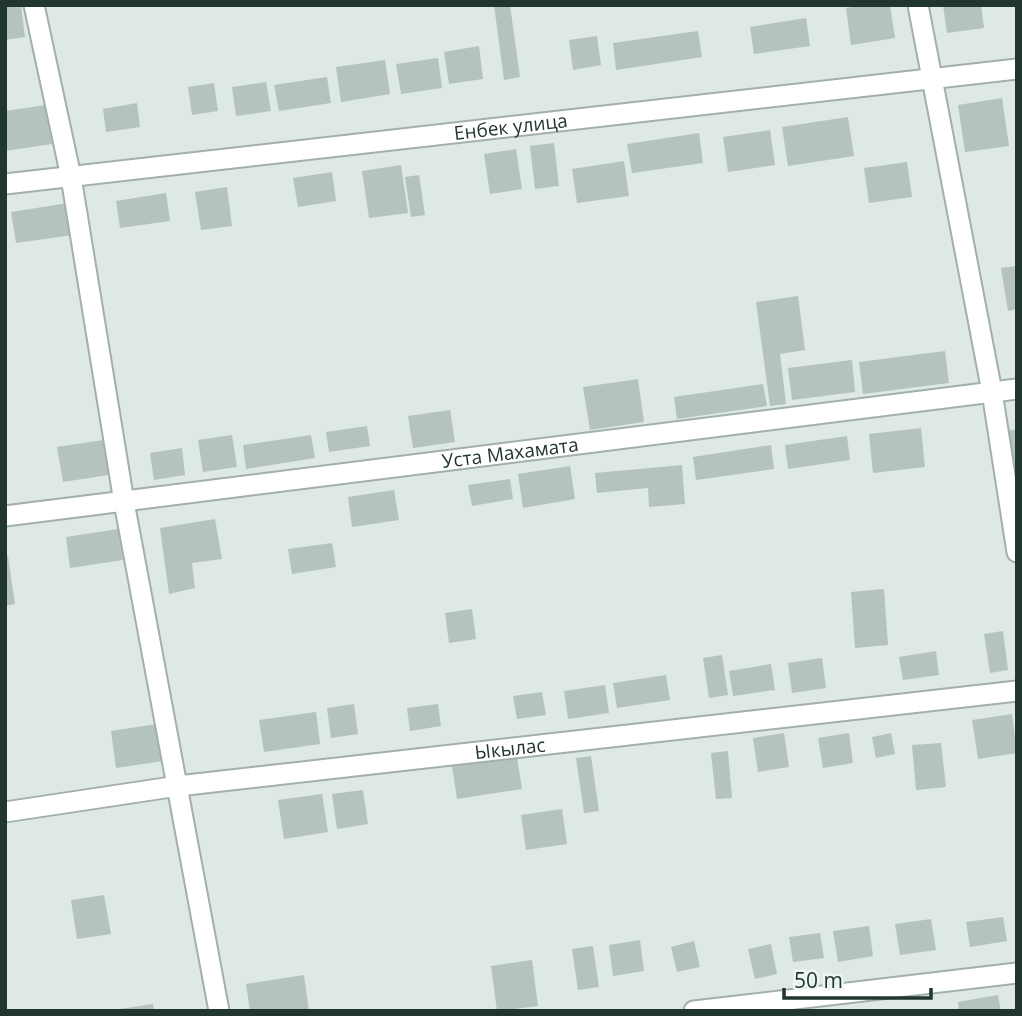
<svg xmlns="http://www.w3.org/2000/svg" width="1022" height="1016" viewBox="0 0 1022 1016" font-family="'Open Sans',sans-serif">
  <rect width="100%" height="100%" fill="#dee9e3"/>
  <path fill="#b4c3bb" d="M5,5h16l4,32 -20,3z
    M494,5h16l10,72 -16,3z
    M862,5h28l5,33 -44,7 -5,-37z
    M943,5h38l3,23 -37,5z
    M806,18l4,28 -56,8 -4,-27z
    M698,31l4,26 -86,13 -3,-27z
    M597,36l4,29 -28,5 -4,-30z
    M479,46l4,33 -34,5 -5,-32z
    M438,58l4,30 -41,6 -5,-30z
    M385,60l5,34 -49,8 -5,-35z
    M327,77l4,26 -52,8 -5,-26z
    M266,82l5,29 -35,5 -4,-29z
    M214,83l4,28 -26,4 -4,-28z
    M1002,98l7,48 -44,6 -7,-47z
    M137,103l3,24 -34,5 -3,-23z
    M46,105l6,39 -47,7v-40z
    M848,117l6,39 -66,10 -6,-39z
    M770,130l5,35 -47,7 -5,-35z
    M699,133l4,30 -71,10 -5,-29z
    M554,143l5,43 -24,3 -5,-43z
    M516,149l6,40 -32,5 -6,-40z
    M624,161l5,35 -52,7 -5,-34z
    M907,162l5,35 -43,6 -5,-35z
    M401,165l7,48 -39,5 -7,-47z
    M332,172l4,29 -38,6 -5,-29z
    M419,175l6,40 -14,2 -6,-40z
    M227,187l5,39 -31,4 -6,-38z
    M166,193l4,28 -50,7 -4,-27z
    M68,203l5,32 -57,8 -5,-31z
    M1017,266v43l-9,2 -7,-43z
    M798,296l7,54 -25,4 6,50 -16,2 -14,-104z
    M945,351l4,32 -86,11 -4,-32z
    M852,360l3,32 -63,8 -4,-32z
    M638,379l6,43 -54,8 -7,-43z
    M763,384l4,22 -90,13 -3,-22z
    M450,410l5,32 -42,6 -5,-32z
    M367,426l3,20 -41,6 -3,-20z
    M921,428l4,39 -52,6 -4,-39z
    M1017,429v61l-14,-58z
    M232,435l5,32 -34,5 -5,-32z
    M311,435l4,23 -69,11 -3,-24z
    M847,436l3,24 -62,9 -3,-24z
    M110,439l5,35 -52,8 -6,-35z
    M771,445l3,24 -78,11 -3,-23z
    M182,448l3,27 -31,5 -4,-27z
    M682,465l3,39 -36,3 -1,-19 -51,5 -2,-20z
    M570,466l5,33 -52,9 -5,-34z
    M510,479l3,20 -41,7 -4,-21z
    M394,490l5,30 -47,7 -4,-30z
    M215,519l7,40 -30,4 3,25 -26,6 -9,-66z
    M118,529l5,31 -53,8 -4,-31z
    M332,543l4,24 -44,7 -4,-25z
    M8,556l7,48 -10,2v-49z
    M884,589l4,56 -33,3 -4,-56z
    M472,609l4,30 -27,4 -4,-30z
    M1003,631l5,39 -18,3 -6,-39z
    M936,651l3,24 -36,5 -4,-23z
    M722,655l6,40 -19,3 -6,-40z
    M822,658l4,30 -34,5 -4,-30z
    M771,664l4,26 -42,6 -4,-25z
    M666,675l4,25 -53,8 -4,-25z
    M605,685l4,28 -41,6 -4,-28z
    M542,692l4,23 -29,4 -4,-23z
    M354,704l4,30 -27,4 -4,-30z
    M438,704l3,22 -31,5 -3,-23z
    M316,712l4,32 -56,8 -5,-32z
    M1012,714l5,39 -39,6 -6,-39z
    M157,724l6,37 -47,7 -5,-37z
    M784,733l5,34 -31,5 -5,-34z
    M849,733l4,30 -30,5 -5,-30z
    M891,733l4,21 -19,4 -4,-21z
    M941,743l5,44 -30,3 -4,-45z
    M728,751l4,47 -16,1 -5,-46z
    M591,756l8,55 -15,2 -8,-55z
    M517,757l5,32 -65,10 -5,-33z
    M363,790l5,34 -31,5 -5,-35z
    M322,794l6,38 -44,7 -6,-39z
    M562,809l5,35 -41,6 -5,-35z
    M104,895l7,39 -34,5 -6,-39z
    M1003,917l4,24 -37,6 -4,-25z
    M931,919l5,31 -36,5 -5,-31z
    M869,926l4,30 -35,6 -5,-31z
    M820,933l4,25 -31,4 -4,-25z
    M640,940l4,31 -31,5 -4,-31z
    M694,941l6,26 -23,5 -6,-25z
    M771,944l6,30 -22,5 -7,-30z
    M593,946l6,41 -21,3 -6,-41z
    M532,960l6,46 -41,5 -6,-45z
    M304,975l5,36h-59l-4,-27z
    M998,995l3,16h-42l-1,-9z
    M153,1004l1,7h-34v-2z"/>
  <g fill="none" stroke-linecap="round" stroke-linejoin="round">
    <defs>
      <g id="minor">
        <path d="M34,5l37,172 53,325 95,509"/>
        <path d="M918,5l74,387 25,160"/>
        <path id="s1" d="M5,184l1012,-115"/>
        <path id="s2" d="M5,516l1012,-127"/>
        <path id="s3" d="M5,812l173,-26 839,-95"/>
        <path d="M694,1011l323,-38"/>
      </g>
    </defs>
    <use href="#minor" stroke="#a2b0a9" stroke-width="23"/>
    <use href="#minor" stroke="#fff" stroke-width="19"/>
  </g>
  <g text-anchor="middle" stroke-width="7" stroke-linejoin="round" paint-order="stroke">
    <g font-size="19" fill="#21372e" stroke="#eef6f1">
      <text dy="7" stroke="none"><textPath href="#s1" startOffset="509">Енбек улица</textPath></text>
      <text dy="7" stroke="none"><textPath href="#s2" startOffset="509">Уста Махамата</textPath></text>
      <text dy="7" stroke="none"><textPath href="#s3" startOffset="509">Ыкылас</textPath></text>
    </g>
  </g>
  <rect width="1022" height="1016" fill="none" stroke="#21372e" stroke-width="14"/>
  <path d="M784 988v10h147v-10" fill="none" stroke="#21372e" stroke-width="3.5"/>
  <text x="794" y="988" font-size="21" fill="#21372e" stroke="#eef6f1" stroke-width="5" paint-order="stroke">50 m</text>
</svg>
